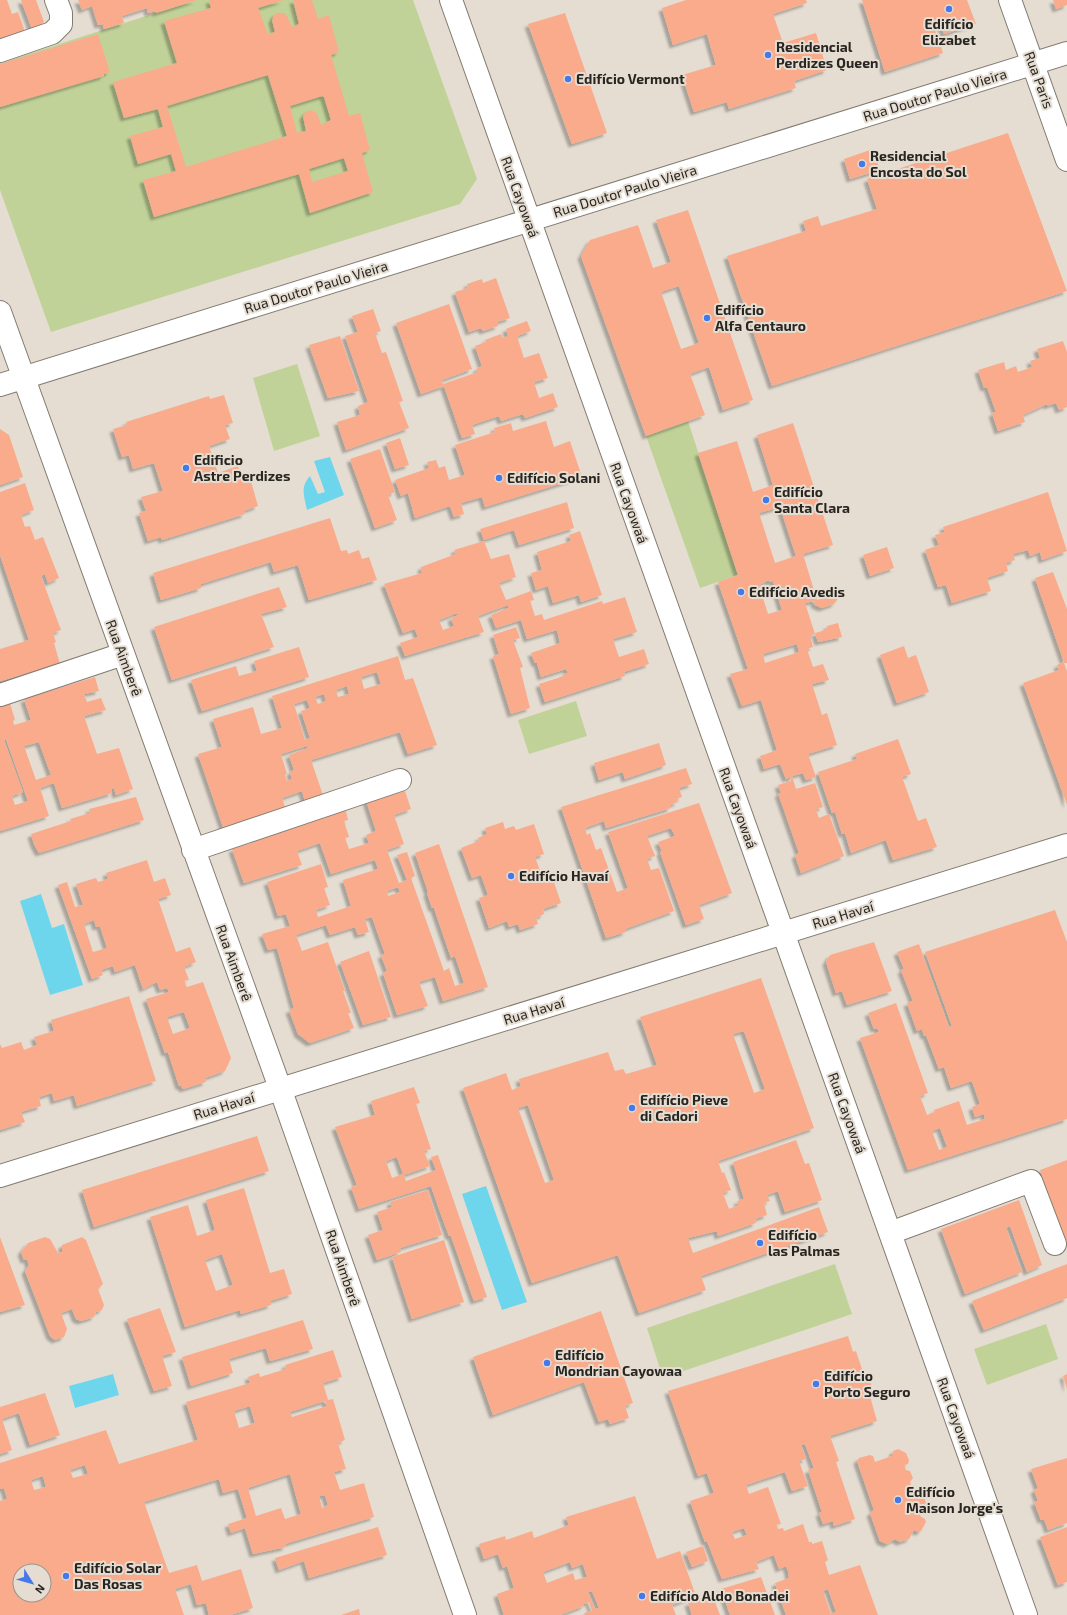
<svg xmlns="http://www.w3.org/2000/svg" width="1067" height="1615" viewBox="0 0 1067 1615" font-family="'Exo 2',sans-serif">
  <defs>
    <filter id="shadow"><feDropShadow dx="-3.5" dy="3.5" stdDeviation="1" flood-color="#0004"/></filter>
  </defs>
  <rect width="100%" height="100%" fill="#e5ddd2"/>
  <path fill="#c1d299" d="M196,0h217l64,179 -17,25 -409,128 -51,-142v-127z
    M297,364l23,72 -46,15 -21,-73z
    M688,421l50,154 -38,13 -54,-152z
    M576,701l11,35 -58,18 -11,-34z
    M835,1264l17,50 -189,64 -16,-50z
    M1046,1324l12,35 -71,26 -13,-36z"/>
  <path fill="#6dd6ed" d="M330,457l14,38 -37,15c-3,-14 -7,-23 3,-34l8,18 7,-2 -11,-31z
    M41,894l11,34 12,-4 19,61 -33,10 -30,-94z
    M486,1186l41,116 -25,8 -40,-116z
    M113,1374l6,21 -44,13 -6,-22z"/>
  <path fill="#faab8c" fill-rule="evenodd" filter="url(#shadow)" d="M0,0h7l5,14 6,-2 7,20 -25,8z
    M21,0h15l8,22 -5,5 -7,2z
    M78,0h119l-41,13v-2l-8,2 -1,-5 -25,8 2,7 -20,6 -1,-5 -5,1 -6,-19 -10,4z
    M209,0h75l-26,8 10,26 7,-2 -3,-12 3,-6 3,-1h6l3,3 5,11 7,-3 -6,-24h19l6,19 11,-4 10,37 -8,3 18,61 11,-3 10,37 -8,3 11,39 -63,21 -11,-39 -145,43 -11,-37 33,-9 -5,-17 -33,10 -8,-28 33,-9 -5,-18 -34,9 -11,-36 64,-19 -13,-42 47,-13zM268,75l19,61 -101,31 -19,-61zM322,96l2,1 7,23 -10,5 -4,-12 -6,-3 -4,1 -4,5 3,15 -9,2 -7,-27zM344,158l4,13 -36,11 -3,-13z
    M686,0h120l1,3 -34,11 10,29 33,-10 11,37 -33,11 2,7 -67,21 -2,-7 -33,10 -12,-37 34,-10 -9,-31 -34,11 -11,-37z
    M862,0h105l9,24 -32,10 -6,-15 -6,2 11,32 -58,19z
    M1053,0h14v5l-11,4z
    M565,13l42,120 -35,11 -44,-120z
    M98,34l12,38 -6,2v2l-104,31v-43z
    M1008,133l59,158 -295,95 -45,-130 79,-25 -3,-10 15,-5 3,10 56,-17 -10,-30z
    M873,149l7,21 -30,9 -6,-20z
    M688,210l65,190 -30,10 -14,-43 -19,7 15,41 -59,21 -65,-180 9,-16 48,-15 15,43 18,-6 -15,-42zM679,286l20,57 -18,6 -20,-57z
    M496,278l14,40 -13,4 1,4 -15,5 -2,-3 -12,4 -14,-40 13,-4 -1,-4 15,-5 1,4z
    M449,304l23,65 -30,11 1,4 35,-12 -2,-3 6,-3 -7,-20 11,-4 -1,-2 16,-6 2,4 5,-2 -2,-7 21,-8 4,10 -14,5 5,16 2,6 15,-5 9,25 -14,4 5,16 14,-5 5,14 -33,11 -2,-4 -22,7 -2,-5 -27,9 3,9 -13,4 -18,-52 -23,8 -25,-71z
    M373,309l8,22 -6,2 7,20 4,-1 17,49 -4,1 10,26 -63,22 -9,-28 23,-7 -2,-9 10,-4 -23,-66 13,-4 -6,-16z
    M340,336l19,55 -31,7 -19,-53z
    M1063,341l4,11v55l-8,3 -3,-7 -9,3v-2l-24,11 2,7 -27,9 -6,-18 4,-1 -9,-25 -3,1 -6,-18 26,-8 2,8 10,-4 2,6 14,-5 -2,-6 10,-3 -3,-9z
    M224,395l9,28 -8,2 5,14 -21,7 9,27 20,-7 4,15 8,-3 8,28 -14,5 1,3 -83,26 -1,-3 -13,4 -9,-28 7,-2 -5,-14 22,-6 -9,-28 -21,6 -4,-14 -7,2 -9,-28 14,-4 -1,-3 83,-26 1,3z
    M546,421l8,26 16,-6 12,36 -97,30 -3,-10 -21,6 3,11 -10,3 -4,-11 -35,12 -7,-25 -7,3 -6,-16 34,-12 -2,-6 9,-2 3,8 6,-2 4,14 16,-5 -10,-30 40,-13 -1,-4 17,-5 2,8z
    M793,423l40,122 -30,9 14,46 21,-7 1,4 -5,7 -12,4 -7,-3 -1,-4 -9,2 10,31 -5,2 3,11 -6,2 6,18 10,-3 6,16 -17,4 10,31 5,-2 10,32 -29,9 8,23 -10,3 -3,-7 -11,3 4,13 19,-6 8,24 -7,2 3,9 10,-4 15,42 -43,17 -6,-18 4,-2 -21,-60h3l-3,-8 13,-4 -1,-4 -4,2 -6,-15 -16,5 -4,-13 17,-6 -16,-50 -19,6 -12,-32 18,-5 -30,-87 20,-7 -40,-122 39,-12 16,51 20,-7 -16,-50zM780,507l16,49 -21,7 -16,-50zM769,580v2l4,-1 9,29 -14,4 -9,-29zM797,644l2,8 -34,11 -2,-9z
    M0,429l9,6 14,42 -23,8z
    M400,438l9,27 -14,4 -9,-26z
    M380,449l15,43 -7,3 9,25 -22,8 -25,-69z
    M25,483l9,27 -13,5 4,12 5,-1 5,14 8,-3 16,41 -11,5 -3,-9 -4,2 20,54 -8,3 3,9 -2,1 6,21 -60,17v-32l29,-9 -29,-85v-63z
    M1048,492l19,59 -25,9 -2,-8 -10,4 -2,-6 -15,4 2,6 -9,3 2,8 -21,7 4,13 -39,12 -6,-18 -8,2 -13,-37 14,-5 -4,-10 10,-3 -2,-5z
    M567,502l7,26 -55,17 -5,-15 -30,10 -4,-11z
    M330,518l11,33 6,-1 1,4 11,-4 3,9 7,-2 8,23 -68,20 -11,-35 -24,7 -3,-10 -70,22v4l-40,12 -8,-27z
    M580,531l22,64 -21,7 -2,-7 -26,8 -5,-17 -12,4 -5,-17 11,-3 -5,-18 34,-11 -2,-6z
    M484,541l7,18 18,-5 7,23 -17,6 7,17 25,-9 3,9 -4,1 5,15 7,-2 2,6 58,-19 1,3 22,-7 12,35 -24,7 6,18 25,-8 5,15 -25,8 1,4 -80,26 -6,-18 25,-8 -1,-2 5,-1 -2,-4 -25,8 -4,-14h-2l-4,-10 29,-10 -3,-13 -30,9 -6,-19 -25,8 -5,-13 17,-7v-3l-30,11 6,16 -79,24 -5,-13 18,-6 -3,-8 -12,4 -19,-49 38,-11 -1,-6 35,-13 -2,-4zM457,613l1,2 -7,3 3,8 -11,4 -4,-10z
    M887,547l7,21 -24,8 -7,-21z
    M1053,572l14,37v54h-3l3,8v134l-44,-122 36,-13 -2,-5 7,-3 -29,-84z
    M279,587l8,20 -26,7 13,33 -102,33 -18,-53z
    M838,623l4,14 -24,5 -3,-9 11,-3 1,-4z
    M516,627l4,11 -7,2 10,27 -3,1 10,40 -19,6 -18,-58 6,-2 -6,-19z
    M904,646l4,12 8,-3 13,37 -32,11 -17,-48z
    M299,647l10,30 -107,34 -11,-31 45,-14 3,10 18,-5 -3,-10z
    M398,656l7,24 8,-2 24,67 -29,9 -8,-22 -89,28 12,35 -18,6 -3,-10 -20,7 3,9 -62,20 -25,-73 24,-7 -9,-28 40,-12 8,27 21,-6 -10,-32zM377,672l4,12 -17,5 -3,-12zM347,686l2,8 -11,3 -2,-7zM324,694l2,7 -8,3 -3,-7zM307,700l3,8 -9,3 9,27 -5,2 -11,-36zM307,746l1,2 -19,7 5,15 -4,2 2,7 -5,2 -2,-6 2,-1 -6,-20z
    M95,677l4,14 -15,3 3,8 14,-4 5,12 -22,6 13,38 22,-6 14,41 -17,6 -2,-7 -3,1 1,4 -50,15 -8,-25 -14,5 9,28 -49,15v-125l10,-3 5,17 -2,1 1,4 17,-5 -7,-21zM6,739l22,62 -13,4 -3,-9 11,-4 -19,-52zM39,742l12,33 -15,5 -12,-34z
    M898,739l13,35 -9,3 16,44 8,-3 11,29 -44,13 -7,-20 -35,13 -6,-20 -3,1 -7,-22 -3,1 -14,-41 39,-13 -2,-5z
    M659,743l7,22 -41,14 -2,-7 -24,8 -5,-17z
    M686,768l6,16 -13,4 3,9 -6,2 2,3 -8,3 1,3 -65,20 -2,-7 -19,7 2,7 3,-2 6,17 5,-2 16,44 11,-4 -20,-56 91,-29 33,90 -33,12 5,14 -18,6 -26,-73 2,-1 -4,-9 17,-6 -4,-8 -24,8 8,20 -8,3 4,11 8,-2 15,43 -49,18 1,3 -20,6 -45,-131z
    M405,791l6,18 -17,6 10,29 -17,6 12,33 8,-3 -10,-25 10,-3 8,24 -4,2 33,93 5,-3 6,18 9,-3 -9,-27 -4,2 -17,-50h-2l-5,-15 1,-1 -13,-39 24,-9 49,143 -45,14 -8,-24 -16,5 9,24 -31,9 -14,-42 4,-2 -6,-16 4,-1 -13,-37 -7,2 4,13 -11,3 -3,-8 -25,8 -4,-10 -30,10 6,16 26,-9 17,49h-2l8,22h-3l6,15 -44,15 -12,-9 -9,-24 5,-2 -17,-60 -9,2 -6,-16 28,-8 -4,-12 -8,2 -11,-34 54,-18 7,23 -4,1 6,17 -14,5 2,7 33,-11 -8,-26 35,-11 -3,-9 -44,14 -11,-31 -23,8 5,14 -58,18 -12,-34 23,-7 -1,-6 86,-26 1,2 5,-1 2,9 -4,1 5,16 -4,1 4,11 20,-6 -3,-8 10,-4 -10,-31 20,-6 1,2zM398,887l2,5 -12,4 -1,-5z
    M136,797l8,23 -105,33 -5,-9 -3,-10 40,-13 -1,-2 20,-6 -1,-4z
    M503,822l2,7 9,-3 2,4 18,-6 10,30 -9,3 7,19 9,-3 10,30 -18,6 1,5 -8,4 2,6 -18,6 -2,-6 -9,3 -2,-6 -18,7 -10,-30 9,-3 -7,-20 -9,3 -11,-30 18,-7 -1,-3 9,-4 -2,-6z
    M147,860l7,22 11,-4 6,17 -13,4 18,53 14,-5 6,15 -12,5 5,13 -5,1 3,6 16,-5 28,76 -6,13 -20,7 1,4 -23,7 -2,-3h-2l-11,-34 -3,1 -19,-54 23,-7 -2,-4 -7,2 -3,-8 -14,7 -8,-24 -20,7 -2,-6 -12,4 2,5 -11,4 -34,-94 9,-3 8,25 8,-2 -7,-21 20,-6 2,4 10,-3 -2,-6zM94,920l2,7 4,-1 7,22 -14,4 -9,-28zM184,1012l6,16 -17,6 -6,-17z
    M1055,910l12,32v177l-159,51 -48,-132 19,-6 -2,-4 -3,1 -6,-16 28,-10 32,90 -8,3 7,19 8,-3 -1,-2 25,-9 8,24 18,-6 -1,-5 -9,3 -3,-10 8,-3 -8,-23 -21,7 -7,-21 -5,2 -13,-34 -2,1 -2,-7 -5,2 -10,-28 6,-2 -12,-31 3,-1 -7,-17 22,-8 30,83 3,-1 -27,-74zM940,1128l7,19 -8,3 -7,-19z
    M874,942l18,49 -45,14 -5,-14 -6,2 -10,-31 4,-7z
    M369,951l22,66 -28,8 -23,-63z
    M761,978l53,150 -96,33 4,12 2,-1 7,18 -8,3 6,16 10,-4 -2,-4 7,-2 -11,-37 63,-22 9,24 4,-1 13,37 -37,12 -7,-21 -11,4 3,6 -6,2 3,12 -12,4 1,4 -38,13 -1,-5 -29,7 5,15 126,-46 9,25 -127,44 5,14 -67,23 -21,-58 -86,28 -69,-195 43,-15 6,17 9,-4 -2,-7 89,-27 7,19 8,-2 3,5 31,-9 -17,-48zM744,1031l21,58 -11,4 -21,-59zM528,1105l26,75 -9,3 -27,-75z
    M129,996l27,85 -79,25 -3,-11 -20,6 -2,-8 -13,4 2,9 -20,6 4,10 -25,8v-86l2,4 19,-6 3,8 13,-5 -3,-8 20,-6 -3,-11z
    M414,1087l6,16 -4,1 15,45 -7,2 6,15 -26,9 2,6 30,-11 -5,-13 7,-2 49,142 -13,4 -23,-65h-2l-9,-24 -9,-26 -72,23 -8,-22 6,-2 -22,-58 40,-12 -4,-14zM397,1157l6,17 -11,4 -6,-17z
    M257,1136l12,35 -175,56 -12,-37z
    M1067,1160v84l-27,-74z
    M244,1188l26,85 14,-4 8,25 -22,7 1,4 -30,9 -1,-4 -55,17 -35,-110 38,-12 9,31 18,-6 -9,-30zM222,1254l11,31 -17,6 -11,-31z
    M428,1190l14,45 -42,13 1,4 -24,8 -9,-25 15,-5 -6,-18 15,-5 -2,-5z
    M1019,1200l23,65 -15,7 -17,-46 -4,2 16,44 -57,22 -24,-65z
    M0,1237l25,68 -25,7z
    M45,1237l5,2 8,14 4,-1v-7l20,-8 4,3 17,44 -5,5 6,16 -2,5 -6,2 -2,5 -13,4 -5,-2 -4,-10 -11,4 6,16 -3,8 -9,3 -5,-4 -25,-65 4,-6 -2,-6 -3,1 -3,-8 7,-9z
    M444,1240l20,62 -52,17 -20,-62z
    M1067,1264v34l-83,32 -12,-29z
    M160,1308l16,44 -14,4 10,30 -18,5 -27,-72z
    M601,1311l32,92 -8,3 4,12 -19,6 -2,-5 -9,3 -15,-40 -91,33 -20,-58z
    M303,1320l10,29 -43,12 -4,-13 -37,11 4,14 -42,13 -9,-29z
    M848,1336l5,16 3,-1 7,21 5,2 4,14 -4,1 9,32 -47,15 9,25 -3,1 19,57 -21,7 -1,-5 -10,3 -4,-11 3,-1 -14,-42 6,-2 -9,-24 -4,1 5,14 -7,2 9,25 -16,5 -7,-19 -39,13 3,9 19,-7 13,37 -5,1 2,4 5,-1 1,3 19,-7 6,18h3v2l10,-3 6,19 -3,2 4,13 31,-10 18,50h-92l-11,-32 14,-5 -1,-7 -2,-5 -7,3 -5,-14 -18,7 3,7 -37,10 -15,-38 -2,1 -15,-41 24,-8 -7,-20 -9,3 -30,-85zM744,1528l3,7 -12,4 -3,-7zM828,1589l8,23 -5,2 -8,-23z
    M333,1350l9,27 -19,6 5,17 5,-1 12,41 -7,3 8,26 -12,3 6,18 24,-7 10,34 -89,27 1,3 -33,7 -8,-26 -14,5 -3,-9 19,-6 -9,-29 -15,4 -4,-14 -75,23 25,71 28,-8 5,16 39,-12 12,39 -23,7h-21l-3,-12 -9,2 -6,-21 -16,5 9,26h-184v-114l7,-2 -3,-11 -4,1v-26l106,-33 13,34 79,-24 -12,-38 64,-19 -2,-6 11,-4 1,4 26,-8 -1,-4zM325,1401l2,5 -35,11 -2,-5zM250,1406l5,17 -16,5 -5,-17zM85,1465l3,9 -15,4 -3,-8zM290,1474l11,40 -16,5 -4,-11 -25,8 -8,-28zM43,1476l3,11 -12,3 -3,-10zM325,1495l3,10 -6,3 -3,-12zM20,1571h24v24h-24z
    M1067,1374v15l-4,-13z
    M45,1393l15,42 -30,10 -11,-32 -17,6 10,31 -12,4v-47z
    M898,1449l8,4 3,7 -1,4 -4,1 2,5 4,1 3,7 -3,4 3,8 4,6 4,-2 3,2 2,7 -6,13 5,3 1,3 -5,9 -3,1 -4,-2 -5,9 -9,3 -5,-3 -8,5 -7,-3 -10,-28 4,-3 -17,-49 2,-3 11,-3 3,1 2,6 17,-6 1,-5z
    M1067,1458v65l-19,7 -4,-11 -3,1 -7,-18 4,-1 -4,-11 4,-2 -7,-19z
    M635,1496l22,63 23,-8 16,45 -24,9 4,10h-91l-1,-2 8,-2 -3,-9 -5,2v2l-24,9h-56l-7,-21 17,-6 -7,-22 -4,2 -5,-14 -14,5 -5,-15 26,-8 1,4 26,-9 2,7 35,-13 -3,-8zM570,1562l2,6 11,-4 4,13 -12,3 -2,-7 -26,10 -4,-11zM592,1591l7,17 -4,1 -7,-17z
    M378,1527l9,28 -78,23 -5,-17 -25,9 -4,-12z
    M1067,1527v55l-9,3 -18,-48z
    M703,1546l5,15 -16,6 -6,-15z
    M761,1577l14,38h-45l-9,-26z
    M712,1594l8,21h-28l-4,-12z
    M359,1609l1,6h-19z"/>
  <g fill="none" stroke-linecap="round" stroke-linejoin="round">
    <defs>
      <path id="street" d="M451,0l575,1615
        M1010,0l57,160
        M0,51l52,-18 9,-9v-11l-5,-13
        M0,312l280,776 185,527
        M0,385l1067,-332
        M0,695l123,-41
        M193,850l207,-70
        M0,1176l1067,-331
        M890,1233l141,-52 24,63"/>
    </defs>
    <use href="#street" stroke="#837b71" stroke-width="24"/>
    <use href="#street" stroke="#fff" stroke-width="22"/>
  </g>
  <g fill="#4579ea" stroke="#e5ddd2" stroke-width="1.5">
    <circle cx="949" cy="9" r="4"/>
    <circle cx="768" cy="55" r="4"/>
    <circle cx="568" cy="79" r="4"/>
    <circle cx="862" cy="164" r="4"/>
    <circle cx="707" cy="318" r="4"/>
    <circle cx="186" cy="468" r="4"/>
    <circle cx="499" cy="478" r="4"/>
    <circle cx="766" cy="500" r="4"/>
    <circle cx="741" cy="592" r="4"/>
    <circle cx="511" cy="876" r="4"/>
    <circle cx="632" cy="1108" r="4"/>
    <circle cx="760" cy="1243" r="4"/>
    <circle cx="547" cy="1363" r="4"/>
    <circle cx="816" cy="1384" r="4"/>
    <circle cx="898" cy="1500" r="4"/>
    <circle cx="66" cy="1576" r="4"/>
    <circle cx="642" cy="1596" r="4"/>
  </g>
  <g text-anchor="middle" stroke-width="4" stroke-linejoin="round" paint-order="stroke">
    <g font-size="14" font-weight="bold" fill="#292622" stroke="#e5ddd2" text-anchor="start">
      <text x="949" y="29" text-anchor="middle">Edifício<tspan x="949" dy="16">Elizabet</tspan></text>
      <text x="776" y="52">Residencial<tspan x="776" dy="16">Perdizes Queen</tspan></text>
      <text x="576" y="84">Edifício Vermont</text>
      <text x="870" y="161">Residencial<tspan x="870" dy="16">Encosta do Sol</tspan></text>
      <text x="715" y="315">Edifício<tspan x="715" dy="16">Alfa Centauro</tspan></text>
      <text x="194" y="465">Edificio<tspan x="194" dy="16">Astre Perdizes</tspan></text>
      <text x="507" y="483">Edifício Solani</text>
      <text x="774" y="497">Edifício<tspan x="774" dy="16">Santa Clara</tspan></text>
      <text x="749" y="597">Edifício Avedis</text>
      <text x="519" y="881">Edifício Havaí</text>
      <text x="640" y="1105">Edifício Pieve<tspan x="640" dy="16">di Cadori</tspan></text>
      <text x="768" y="1240">Edifício<tspan x="768" dy="16">las Palmas</tspan></text>
      <text x="555" y="1360">Edifício<tspan x="555" dy="16">Mondrian Cayowaa</tspan></text>
      <text x="824" y="1381">Edifício<tspan x="824" dy="16">Porto Seguro</tspan></text>
      <text x="906" y="1497">Edifício<tspan x="906" dy="16">Maison Jorge's</tspan></text>
      <text x="74" y="1573">Edifício Solar<tspan x="74" dy="16">Das Rosas</tspan></text>
      <text x="650" y="1601">Edifício Aldo Bonadei</text>
    </g>
    <g font-size="14" fill="#292622" stroke="#e5ddd2">
      <text transform="translate(1039 80) rotate(70)" y="5">Rua Paris</text>
      <text transform="translate(935 95) rotate(-17)" y="5">Rua Doutor Paulo Vieira</text>
      <text transform="translate(625 191) rotate(-17)" y="5">Rua Doutor Paulo Vieira</text>
      <text transform="translate(520 197) rotate(70)" y="5">Rua Cayowaá</text>
      <text transform="translate(316 287) rotate(-17)" y="5">Rua Doutor Paulo Vieira</text>
      <text transform="translate(629 503) rotate(70)" y="5">Rua Cayowaá</text>
      <text transform="translate(124 658) rotate(70)" y="5">Rua Aimberê</text>
      <text transform="translate(738 808) rotate(70)" y="5">Rua Cayowaá</text>
      <text transform="translate(843 915) rotate(-17)" y="5">Rua Havaí</text>
      <text transform="translate(234 963) rotate(70)" y="5">Rua Aimberê</text>
      <text transform="translate(534 1011) rotate(-17)" y="5">Rua Havaí</text>
      <text transform="translate(224 1106) rotate(-17)" y="5">Rua Havaí</text>
      <text transform="translate(847 1113) rotate(70)" y="5">Rua Cayowaá</text>
      <text transform="translate(343 1268) rotate(71)" y="5">Rua Aimberê</text>
      <text transform="translate(956 1418) rotate(70)" y="5">Rua Cayowaá</text>
    </g>
  </g>
  <g transform="translate(32 1583) rotate(127)"><circle r="19" fill="#e5ddd2" stroke="#9a948c"/>
  <path d="M0-3L7 15L0 10L-7 15Z" fill="#4579ea"/>
  <text y="-6" font-size="11" font-weight="bold" text-anchor="middle" fill="#292622">N</text>
  </g>
</svg>
